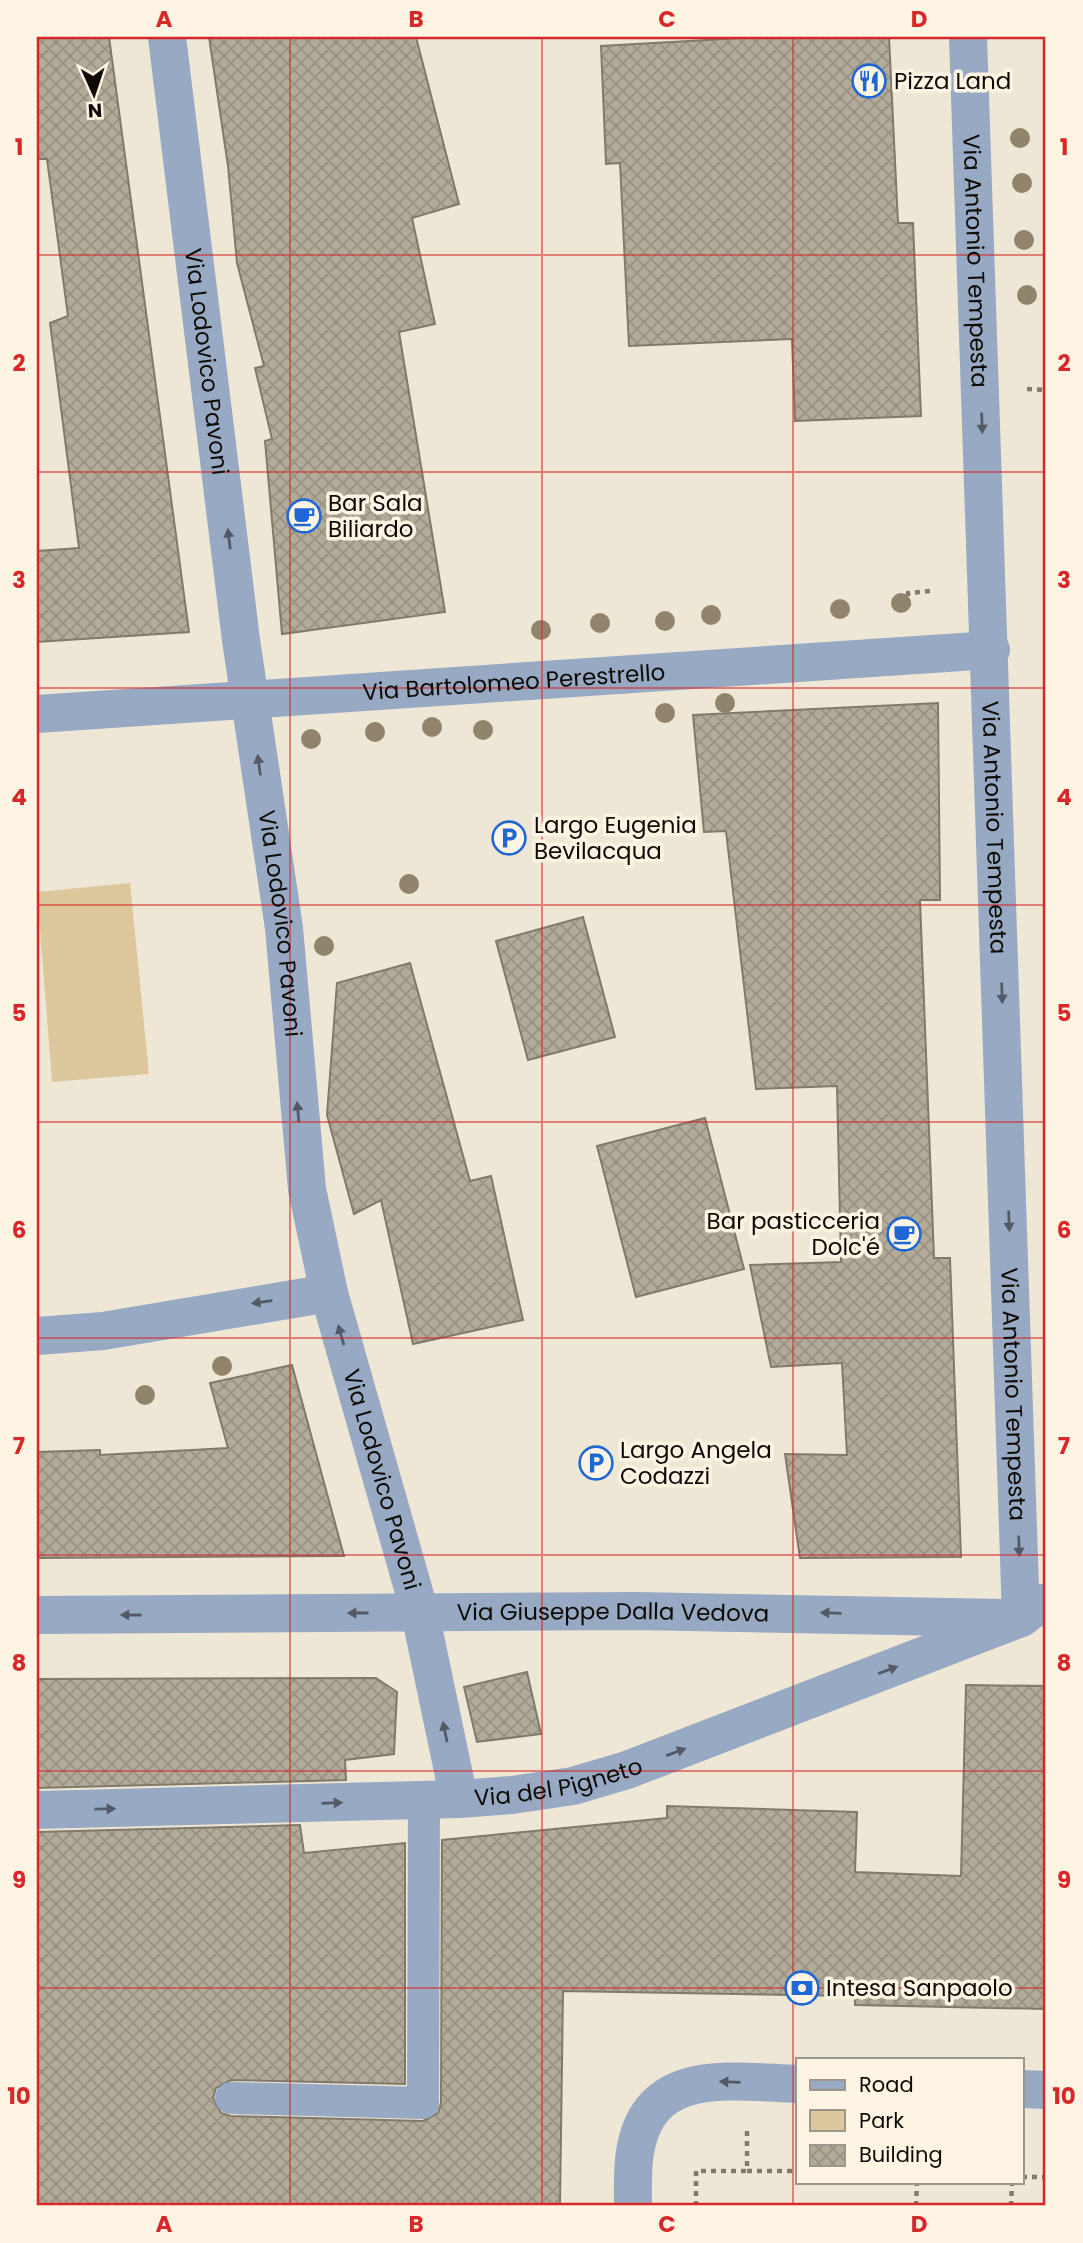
<svg xmlns="http://www.w3.org/2000/svg" width="1083" height="2243" viewBox="0 0 1083 2243" font-family="Poppins,sans-serif">
  <defs>
    <pattern id="building-cross-hatch" width="8" height="8" patternUnits="userSpaceOnUse" patternTransform="scale(1.75)"><rect width="8" height="8" fill="#b3ab9a"/><path d="M0 0l8 8M0 8l8-8" fill="none" stroke="#999283"/></pattern>
  </defs>
  <rect width="100%" height="100%" fill="#efe7d6"/>
  <path fill="#ddc89e" d="M130,883l19,191 -97,8 -15,-190z"/>
  <path fill="url(#building-cross-hatch)" stroke="#81796a" stroke-width="2" d="M37,37h72l80,595 -152,10v-91l42,-3 -29,-225 18,-7 -21,-157h-10z
    M209,37h207l43,167 -47,14 23,106 -36,8 46,280 -163,22 -17,-193 7,-2 -17,-71 9,-2 -27,-103 -9,-97z
    M760,37h129l9,186h15l8,193 -126,5 -3,-82 -163,7 -9,-183 -14,1 -5,-118z
    M938,703l2,197h-20l14,358h16l11,299 -161,1 -15,-104 62,1 -5,-92 -71,4 -21,-102 91,-3 -4,-176 -81,3 -30,-258 -22,1 -11,-117z
    M583,917l32,120 -87,23 -32,-119z
    M410,963l60,218 21,-5 32,144 -110,24 -32,-144 -27,14 -27,-99 10,-132z
    M705,1118l39,151 -108,28 -39,-151z
    M292,1365l52,191 -307,2v-106l63,-2v5l128,-7 -18,-65z
    M527,1672l14,62 -64,8 -13,-55z
    M376,1678l21,14 -3,62 -49,6 1,20 -309,8v-109z
    M966,1685l80,1v323l-191,-4v-9l-292,-5 -3,215h-523v-374l263,-7 4,28 101,-10v241l-174,-4 -15,8 -3,10 8,15 10,3 192,5 15,-8 3,-10 1,-263 225,-22v-12l190,6 -2,60 106,4z"/>
  <g fill="none" stroke-linecap="round" stroke-linejoin="round">
    <path stroke="#807a6f" stroke-width="4.5" stroke-dasharray="5 5" stroke-linecap="butt" d="M1027,389l19,1
      M909,606l-1,-13 23,-2
      M747,2131v40h51
      M1022,2177h24
      M696,2206v-35h51
      M916,2206l1,-24
      M1011,2206l1,-24"/>
    <path stroke="#98a9c4" stroke-width="32" d="M231,2098l192,5 1,-303"/>
    <g stroke="#98a9c4" stroke-width="38">
      <path id="s1" d="M167,37l74,603 43,288 23,261 22,104 91,320 39,186"/>
      <path id="s2" d="M968,37l53,1581"/>
      <path id="s3" d="M37,714l954,-64"/>
      <path d="M37,1336l66,-5 226,-38"/>
      <path id="s4" d="M37,1615l599,-4 368,7"/>
      <path id="s5" d="M37,1810l422,-11 53,-4 61,-9 54,-16 394,-152 20,-15"/>
      <path d="M1022,2089l24,1"/>
      <path d="M633,2206c0,-17 -1,-37 2,-54 14,-87 97,-70 163,-68"/>
    </g>
  </g>
  <g fill="#90856c">
    <circle cx="1020" cy="138" r="10"/>
    <circle cx="1022" cy="183" r="10"/>
    <circle cx="1024" cy="240" r="10"/>
    <circle cx="1027" cy="295" r="10"/>
    <circle cx="901" cy="603" r="10"/>
    <circle cx="840" cy="609" r="10"/>
    <circle cx="711" cy="615" r="10"/>
    <circle cx="665" cy="621" r="10"/>
    <circle cx="600" cy="623" r="10"/>
    <circle cx="541" cy="630" r="10"/>
    <circle cx="725" cy="703" r="10"/>
    <circle cx="665" cy="713" r="10"/>
    <circle cx="432" cy="727" r="10"/>
    <circle cx="483" cy="730" r="10"/>
    <circle cx="375" cy="732" r="10"/>
    <circle cx="311" cy="739" r="10"/>
    <circle cx="409" cy="884" r="10"/>
    <circle cx="324" cy="946" r="10"/>
    <circle cx="222" cy="1366" r="10"/>
    <circle cx="145" cy="1395" r="10"/>
  </g>
  <defs><path id="oneway-solid" d="M-6-.8H1V-3.2L6.5 0L1 3.2V.8H-6Z" transform="scale(1.75)"/></defs>
  <g fill="#535a65">
    <use href="#oneway-solid" transform="translate(982 423) rotate(88)"/>
    <use href="#oneway-solid" transform="translate(229 539) rotate(-97)"/>
    <use href="#oneway-solid" transform="translate(259 765) rotate(-98)"/>
    <use href="#oneway-solid" transform="translate(1002 993) rotate(88)"/>
    <use href="#oneway-solid" transform="translate(298 1112) rotate(-95)"/>
    <use href="#oneway-solid" transform="translate(1009 1221) rotate(88)"/>
    <use href="#oneway-solid" transform="translate(262 1302) rotate(172)"/>
    <use href="#oneway-solid" transform="translate(341 1335) rotate(-106)"/>
    <use href="#oneway-solid" transform="translate(1019 1546) rotate(88)"/>
    <use href="#oneway-solid" transform="translate(358 1613) rotate(180)"/>
    <use href="#oneway-solid" transform="translate(831 1613) rotate(-178)"/>
    <use href="#oneway-solid" transform="translate(131 1615) rotate(180)"/>
    <use href="#oneway-solid" transform="translate(888 1670) rotate(-21)"/>
    <use href="#oneway-solid" transform="translate(445 1732) rotate(-102)"/>
    <use href="#oneway-solid" transform="translate(676 1752) rotate(-21)"/>
    <use href="#oneway-solid" transform="translate(332 1803) rotate(-2)"/>
    <use href="#oneway-solid" transform="translate(105 1809) rotate(-1)"/>
    <use href="#oneway-solid" transform="translate(730 2082) rotate(-178)"/>
  </g>
  <path fill="none" stroke="#d62828" stroke-width="2" stroke-opacity="0.55" d="M290,37v2169M542,37v2169M793,37v2169M37,255h1009M37,472h1009M37,688h1009M37,905h1009M37,1122h1009M37,1338h1009M37,1555h1009M37,1771h1009M37,1988h1009"/>
  <defs>
    <symbol id="restaurant-ring" viewBox="-11 -11 22 22"><circle r="9.5" fill="#fdf4e3" stroke="#1f68d3" stroke-width="1.5"/><path d="M-5-6h1v4h1v-4h1v4h1v-4h1v5L-1.5 .5V6h-2V.5L-5-1ZM5-6V6H3V1.5H1.5Q1.5-4 5-6Z" fill="#1f68d3"/></symbol>
    <symbol id="cafe-ring" viewBox="-11 -11 22 22"><circle r="9.5" fill="#fdf4e3" stroke="#1f68d3" stroke-width="1.5"/><path d="M-5.5-4.5H6V0H3Q3 3.5 0 3.5H-2.5Q-5.5 3.5-5.5 0ZM3-3.2v2h1.7v-2ZM-6 4.5H4V6H-6Z" fill="#1f68d3"/></symbol>
    <symbol id="parking-ring" viewBox="-11 -11 22 22"><circle r="9.5" fill="#fdf4e3" stroke="#1f68d3" stroke-width="1.5"/><path d="M-3.5-5.5H1a3.5 3.5 0 0 1 0 7H-1V5.5H-3.5ZM-1-3.4V-.6H.8a1.4 1.4 0 0 0 0-2.8Z" fill="#1f68d3"/></symbol>
    <symbol id="bank-ring" viewBox="-11 -11 22 22"><circle r="9.5" fill="#fdf4e3" stroke="#1f68d3" stroke-width="1.5"/><path d="M-6-4H6V4H-6ZM0-2.3a2.3 2.3 0 1 0 0 4.6a2.3 2.3 0 1 0 0-4.6Z" fill="#1f68d3"/></symbol>
  </defs>
  <g fill-rule="evenodd">
    <use href="#restaurant-ring" x="850" y="62" width="38" height="38"/>
    <use href="#cafe-ring" x="285" y="497" width="38" height="38"/>
    <use href="#parking-ring" x="490" y="819" width="38" height="38"/>
    <use href="#cafe-ring" x="885" y="1215" width="38" height="38"/>
    <use href="#parking-ring" x="577" y="1444" width="38" height="38"/>
    <use href="#bank-ring" x="783" y="1969" width="38" height="38"/>
  </g>
  <g text-anchor="middle" stroke-width="7" stroke-linejoin="round" paint-order="stroke">
    <g font-size="23" fill="#0e0b06" stroke="#fdf4e3" text-anchor="start">
      <text x="894" y="89">Pizza Land</text>
      <text x="328" y="511">Bar Sala<tspan x="328" dy="26">Biliardo</tspan></text>
      <text x="534" y="833">Largo Eugenia<tspan x="534" dy="26">Bevilacqua</tspan></text>
      <text x="880" y="1229" text-anchor="end">Bar pasticceria<tspan x="880" dy="26">Dolc'é</tspan></text>
      <text x="620" y="1458">Largo Angela<tspan x="620" dy="26">Codazzi</tspan></text>
      <text x="826" y="1996">Intesa Sanpaolo</text>
    </g>
    <g font-size="23" fill="#0e0b06" stroke="#fdf4e3">
      <text dy="8" stroke="none"><textPath href="#s2" startOffset="224">Via Antonio Tempesta</textPath></text>
      <text dy="8" stroke="none"><textPath href="#s1" startOffset="327">Via Lodovico Pavoni</textPath></text>
      <text dy="8" stroke="none"><textPath href="#s3" startOffset="478">Via Bartolomeo Perestrello</textPath></text>
      <text dy="8" stroke="none"><textPath href="#s2" startOffset="791">Via Antonio Tempesta</textPath></text>
      <text dy="8" stroke="none"><textPath href="#s1" startOffset="894">Via Lodovico Pavoni</textPath></text>
      <text dy="8" stroke="none"><textPath href="#s2" startOffset="1358">Via Antonio Tempesta</textPath></text>
      <text dy="8" stroke="none"><textPath href="#s1" startOffset="1461">Via Lodovico Pavoni</textPath></text>
      <text dy="8" stroke="none"><textPath href="#s4" startOffset="576">Via Giuseppe Dalla Vedova</textPath></text>
      <text dy="8" stroke="none"><textPath href="#s5" startOffset="523">Via del Pigneto</textPath></text>
    </g>
  </g>
  <rect width="1083" height="2243" fill="none" stroke="#fdf4e3" stroke-width="77"/>
  <rect x="796" y="2058" width="228" height="126" fill="#fdf4e3" stroke="#9d978b" stroke-width="2"/>
  <rect x="810" y="2080" width="35" height="10" fill="#98a9c4" stroke="#9d978b" stroke-width="2"/>
  <text x="859" y="2092" font-size="21" fill="#0e0b06">Road</text>
  <rect x="810" y="2110" width="35" height="21" fill="#ddc89e" stroke="#9d978b" stroke-width="2"/>
  <text x="859" y="2128" font-size="21" fill="#0e0b06">Park</text>
  <rect x="810" y="2145" width="35" height="21" fill="url(#building-cross-hatch)" stroke="#9d978b" stroke-width="2"/>
  <text x="859" y="2162" font-size="21" fill="#0e0b06">Building</text>
  <g transform="translate(94 94) rotate(177)" stroke="#fdf4e3" stroke-width="5" paint-order="stroke">
  <path d="M0-5L12 26L0 18L-12 26Z" fill="#0e0b06"/>
  <text y="-10" font-size="19" font-weight="bold" text-anchor="middle" fill="#0e0b06">N</text>
  </g>
  <rect x="38" y="38" width="1006" height="2166" fill="none" stroke="#d62828" stroke-width="2.5"/>
  <g font-size="23" text-anchor="middle" font-weight="bold" fill="#d62828">
    <text x="164" y="27">A</text>
    <text x="416" y="27">B</text>
    <text x="667" y="27">C</text>
    <text x="919" y="27">D</text>
    <text x="19" y="155">1</text>
    <text x="1064" y="155">1</text>
    <text x="19" y="371">2</text>
    <text x="1064" y="371">2</text>
    <text x="19" y="588">3</text>
    <text x="1064" y="588">3</text>
    <text x="19" y="805">4</text>
    <text x="1064" y="805">4</text>
    <text x="19" y="1021">5</text>
    <text x="1064" y="1021">5</text>
    <text x="19" y="1238">6</text>
    <text x="1064" y="1238">6</text>
    <text x="19" y="1454">7</text>
    <text x="1064" y="1454">7</text>
    <text x="19" y="1671">8</text>
    <text x="1064" y="1671">8</text>
    <text x="19" y="1888">9</text>
    <text x="1064" y="1888">9</text>
    <text x="19" y="2104">10</text>
    <text x="1064" y="2104">10</text>
    <text x="164" y="2232">A</text>
    <text x="416" y="2232">B</text>
    <text x="667" y="2232">C</text>
    <text x="919" y="2232">D</text>
  </g>
</svg>
